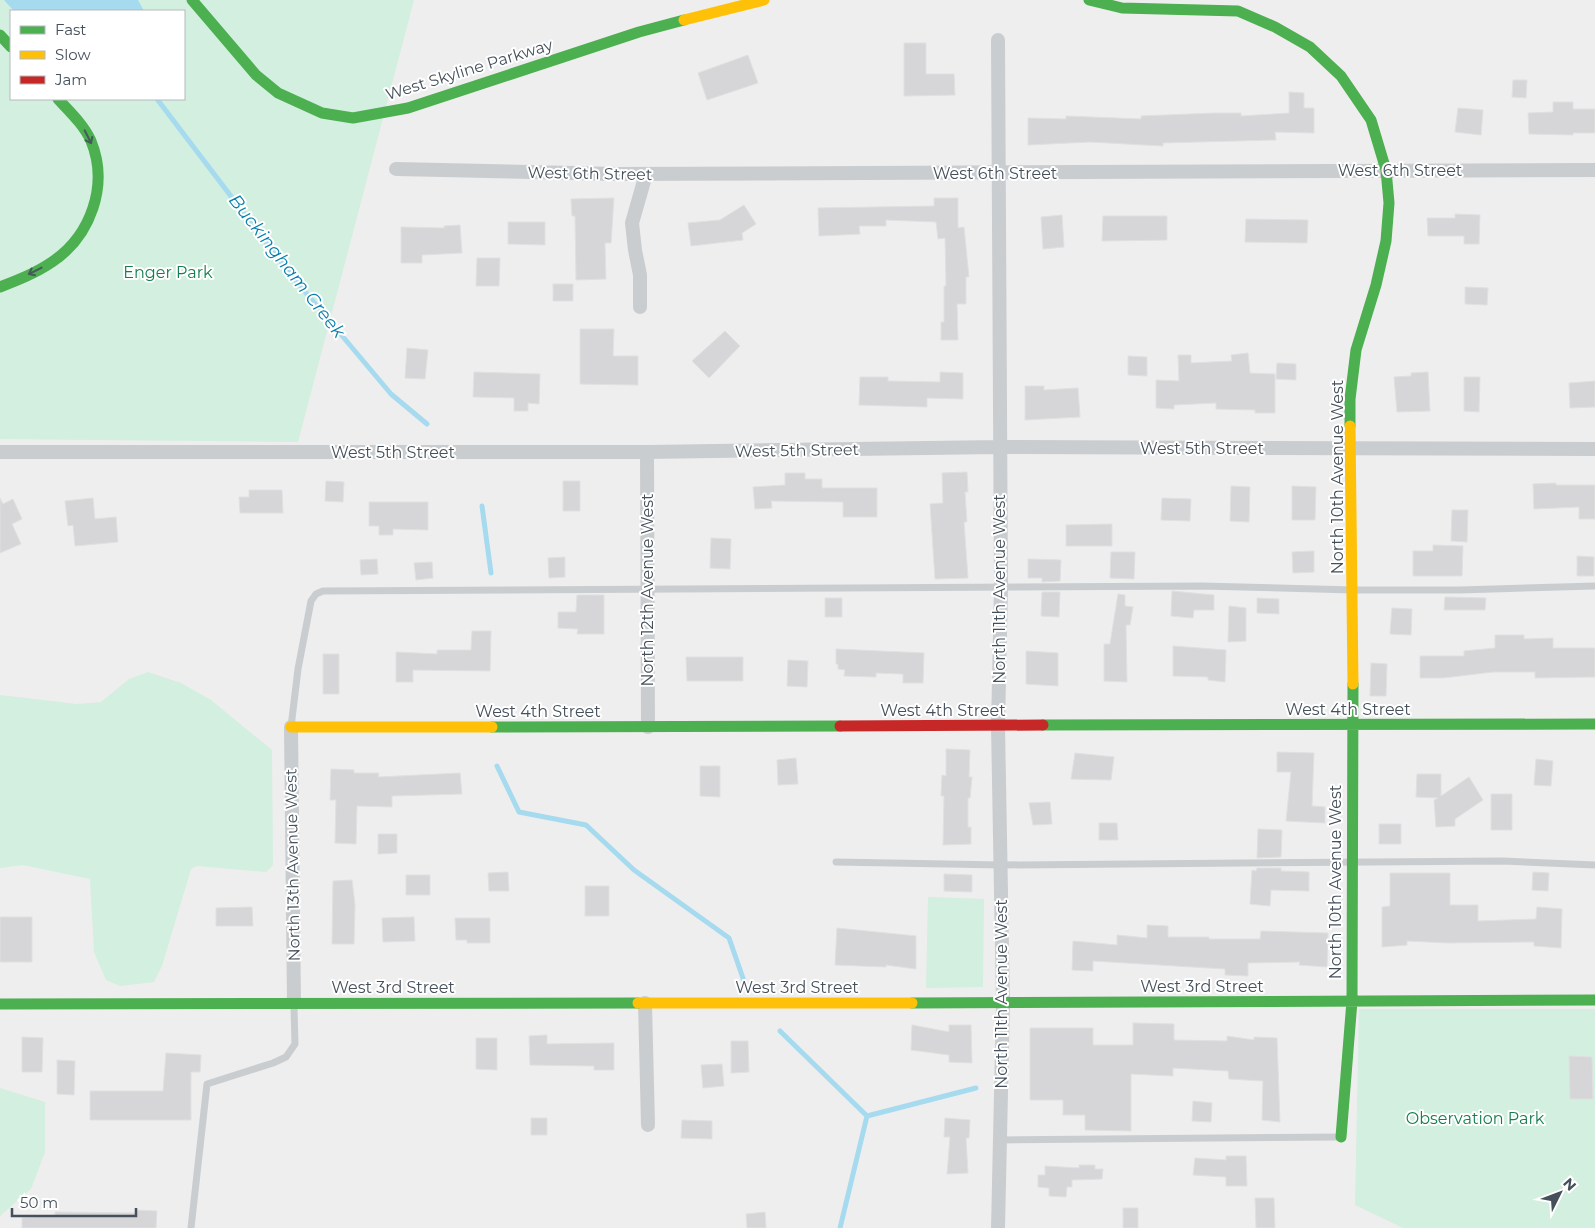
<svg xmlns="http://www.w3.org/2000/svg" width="1595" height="1228" viewBox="0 0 1595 1228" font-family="Montserrat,sans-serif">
  <rect width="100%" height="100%" fill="#efeeee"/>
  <path fill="#d2efdf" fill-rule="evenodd" d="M0,0h414l-116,442 -298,-3zM11,11h173v88h-173z
    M148,672l33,11 30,17 61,50 1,115 -7,7 -69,-6 -6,3 -29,97 -8,16 -34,4 -14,-6 -12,-28 -4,-73 -67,-14 -23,3v-173l77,9 24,-2 28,-23z
    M928,897l56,2 -1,88 -57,1z
    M1359,1009h236v219h-192l-48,-23z
    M0,1088l45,14v50l-14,37 -31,27z"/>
  <path fill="#a6daee" d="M4,0h134l6,11h-130z"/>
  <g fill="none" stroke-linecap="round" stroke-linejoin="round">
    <path stroke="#a6daee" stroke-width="5" d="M157,99l134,176 100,119 36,30
      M482,506l9,67
      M497,766l22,46 67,13 48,45 95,68 16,46
      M780,1031l87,85 -27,112
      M867,1116l109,-28"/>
  </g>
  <path fill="#d6d6d8" stroke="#e0e0e1" d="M904,43h22v31h28l1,21 -51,1z
    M748,55l10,28 -51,17 -9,-27z
    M1513,80h14l-1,18 -14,-1z
    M1289,92l15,1v15h10v25l-39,-1 1,8 -113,3v3l-73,-4 -62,3v-27l38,1v-3l75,3v-3l74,-3h26v3l48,-3z
    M1553,102h20v7h22v24h-22v2l-44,-1 -1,-21 25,-1z
    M1458,108l25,2 -2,25 -26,-3z
    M614,198l-3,45h-6l1,36 -30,1 -1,-64h-3l-1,-17z
    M934,198h24v30l6,-1 5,50h-3v27h-9l1,36h-17v-18h3v-36h2l-1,-48 -7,1 -2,-17 -50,-2v6h-27l1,8 -41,2 -1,-28 116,-2z
    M744,205l12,19 -14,9 1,7 -52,6 -3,-23 32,-3z
    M1455,214l25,1 -1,29h-15v-8h-36l-1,-18h28z
    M1062,215l2,32 -21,2 -2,-32z
    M1103,216h64v24l-65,1z
    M1246,219l62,1 -1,23 -62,-1z
    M508,222h37v23l-37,-1z
    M460,225l2,28 -40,2v8h-21v-36l43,1v-2z
    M477,258h23l-1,28h-23z
    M553,284h20v17h-20z
    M1465,287l23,1 -1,17 -22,-1z
    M580,329h34l-1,27h25v29l-58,-1z
    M725,331l15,15 -31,32 -17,-17z
    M407,348l21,2 -3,29 -20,-1z
    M1248,353l2,20 25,1v39h-20v-3l-39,-1v-6l-42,2v4l-18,-1v-28l23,1 -1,-26h13v8l41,-2 -1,-6z
    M1128,356l19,1v19l-19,-1z
    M1277,363l19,1v16l-20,-1z
    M474,372l66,2 -1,30 -11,-1v8h-14v-13l-41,-1z
    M940,372l23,1v26l-36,-1v9l-68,-2 1,-28h28v4l52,1z
    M1428,372l2,39 -33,1 -3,-35 17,-1v-3z
    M1464,377h16l-1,35 -15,-1z
    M1595,381v26l-25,1 -1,-25z
    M1025,386h19v4l34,-2 2,29 -55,3z
    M967,472l1,20h-3l2,30h-3l4,56 -33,1 -5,-75 13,-1 -1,-30z
    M785,473h20v6h17v9h55v29h-34v-15l-72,-1 1,7 -17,1 -2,-22 32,-2z
    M326,481l18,1 -1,20 -18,-1z
    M563,481h17v30h-17z
    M1556,483v2h39v34h-16v-12l-45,2 -1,-25z
    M1231,486l19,1 -1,35 -19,-1z
    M1292,486l24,1 -1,33h-23z
    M249,490h33l1,23h-43l-1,-16h10z
    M0,498l3,6 10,-5 9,20 -10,5 9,20 -21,9z
    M93,498l2,21 21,-2 2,25 -43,4 -2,-21 -5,1 -3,-25z
    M1162,498l29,1 -1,22 -29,-1z
    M369,502h59v28l-35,-1v6h-14v-9h-10z
    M1452,510h16l-1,32 -16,-1z
    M1112,524v22h-46v-21z
    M711,538l20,1 -1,30 -20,-1z
    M1433,545l30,1 -1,30h-49v-25h20z
    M1314,551v21l-21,1 -1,-21z
    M1111,552h24l-1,27 -24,-1z
    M1577,556l17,1v19h-17z
    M565,557v20l-16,1 -1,-20z
    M377,559l1,15 -17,1 -1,-15z
    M1028,559l33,1 -1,21 -18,1v-4h-14z
    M432,562l1,16 -17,2 -2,-17z
    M1172,591l42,4v15h-20l-1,8 -22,-2z
    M1042,592h18l-1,25 -18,-1z
    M1118,594l7,1v11l8,1 -3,18h-4l1,57 -23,-1v-37h6z
    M577,595h27v39h-27l1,-5 -20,-1v-16h18z
    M1445,597l41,1 -1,12h-41z
    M825,598h17v19h-17z
    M1257,598l22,1v15l-22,-1z
    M1229,606l17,2v33l-18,1z
    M1392,608l20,1 -1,26 -21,-1z
    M472,631h19l-1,40 -77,-1v12h-17v-30l41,2v-4h34z
    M1495,635h29v4l29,-1v10h42v29l-60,1v-6h-42l-50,6h-23v-22h44v-5l31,-3z
    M1173,646l53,4 -1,32 -17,-2v-3l-35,-1z
    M836,649l88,4 -1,30h-20v-9l-27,-1v4l-32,-1 1,-6 -7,-1v-5h-2z
    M1026,651l32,2v33l-32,-2z
    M323,654h16v40h-16z
    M686,657h57v24h-56z
    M788,660l20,1 -1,26 -20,-1z
    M1371,663l16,1 -1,32h-16z
    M946,749l24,1 -1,27h3l-2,21h-2v29h3v17l-28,1 1,-49h-3l1,-21 4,1z
    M1277,752l37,1 -2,53 13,1v16l-39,-2 5,-49h-14z
    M1075,753l39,4 -3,23 -40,-1z
    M796,758l2,26 -20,1 -1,-25z
    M1536,759l17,2 -2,25 -17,-1z
    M700,766h20v31l-20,-1z
    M331,769l23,1v3h25l-1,4 82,-4 2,21 -70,2v11l-35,-1 -1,38 -21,-1 1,-43h-6z
    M1417,774h24v22l28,-19 14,23 -28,19v7l-19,1 -2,-27 4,-2 -22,-1z
    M1491,794h21v36h-21z
    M1050,802l2,22 -19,1 -4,-22z
    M1099,823h18l1,17h-19z
    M1379,824h22v20h-22z
    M1258,829l24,1 -1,27 -24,1z
    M378,834h19v19l-19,1z
    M1257,868h24v3l28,1v19l-38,-1 -1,16 -20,-2 2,-34 4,1z
    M508,872l1,19h-20l-1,-18z
    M1533,872l16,1 -1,18 -16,-1z
    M1390,873h60v32h28v16l58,-2 1,-12 25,2 -1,39 -27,-2v-4l-85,1 -42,-2v4l-25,2v-40l8,-1z
    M944,874l28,1v17l-28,-1z
    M406,875h24v20h-24z
    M352,880l3,25 -1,39h-22l1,-63z
    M585,886h24v30h-24z
    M252,907l1,19h-37v-18z
    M0,917h32v45h-32z
    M414,917l1,24 -32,1 -1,-24z
    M455,918h35v25h-23v-3h-11z
    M1147,925l21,1v11h41v2h51l1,-8 67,2 -1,34 -28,-2 1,-3 -52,1v13l-23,-1v-6l-132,-8v10l-21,-1 1,-29 44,4v-10l30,3z
    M837,928l79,8v33l-30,-4v2l-51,-2z
    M1133,1023l41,1v16l53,1v-5l27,4v-3l23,1 3,84 -18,-2 1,-39 -34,-2 -1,-8 -55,-3v8l-42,-2v57l-46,-1v-15h-22v-15h-33v-72h63v17h40z
    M912,1025l37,7v-7h22l1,38 -23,-1v-7l-38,-5z
    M547,1035v9l67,-1v27h-20v-4l-64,-1 -1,-29z
    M22,1037l21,1 -1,34h-20z
    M476,1038h21v32l-21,-1z
    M731,1041h17l1,31 -18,1z
    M166,1053l35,2 -1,17h-9v48h-101v-29h73z
    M1569,1056l23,1 1,42h-23z
    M57,1060l18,1 -1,34 -17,-1z
    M722,1064l2,22 -21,2 -2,-23z
    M1193,1101l19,2 -1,19 -19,-1z
    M531,1118h16v17h-16z
    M945,1118l25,2 -1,18h-3l2,35 -21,1 3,-37h-6z
    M682,1120l30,1v18l-31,-1z
    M1226,1156h20l1,30h-21v-9l-33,-2 2,-17 31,2z
    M1079,1165h16v4h8l-1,10 -30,1v7h-5l-1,10 -17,-1v-8l-11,-1v-12h7v-9l34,2z
    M1255,1198h19l1,30h-19z
    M1123,1208h15v20h-15z
    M136,1210l21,1 -1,17h-134v-10l33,-3v-3l81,1z
    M765,1212l1,16h-19l-1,-14z"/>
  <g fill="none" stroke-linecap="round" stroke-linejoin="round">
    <path stroke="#cacdcf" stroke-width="7" d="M291,727l7,-58 13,-68 5,-7 7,-3 879,-5 151,4h107l135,-4
      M836,862l165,3 502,-4 92,4
      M1000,1140l340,-3
      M191,1228l16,-144 66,-21 13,-6 9,-13 -1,-37"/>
    <path stroke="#cacdcf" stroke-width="14" d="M998,40l3,547 -3,139 5,277 -5,225
      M396,169l221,5 978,-4
      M640,307v-32l-5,-25 -3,-27 14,-49
      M0,452h647l352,-5 596,2
      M647,452l1,275
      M291,727l3,276
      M645,1003l3,122"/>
    <path stroke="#4caf50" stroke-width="11" d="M192,0l64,75 22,18 44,20 31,5 55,-10 231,-76 45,-12
      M1089,0l33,8 116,3 37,16 35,20 31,29 30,44 15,50 3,33 -3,38 -10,44 -20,65 -6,49v27
      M0,35l11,12
      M0,287c18,-7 36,-14 52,-25 39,-26 57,-77 39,-121 -7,-16 -21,-29 -33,-42
      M1043,725l552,-1
      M492,727l348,-1
      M912,1003l683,-3
      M0,1004l638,-1
      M1341,1137l11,-136 1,-317"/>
    <path stroke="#ffc107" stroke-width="11" d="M684,20l80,-20
      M1350,426l3,258
      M291,727h201
      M638,1003h274"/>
    <path stroke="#c62828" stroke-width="11" d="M840,726l203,-1"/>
  </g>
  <defs><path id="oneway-shaft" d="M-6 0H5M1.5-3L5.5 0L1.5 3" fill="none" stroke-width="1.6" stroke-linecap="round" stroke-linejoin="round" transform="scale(1.25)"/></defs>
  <g stroke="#465a5a">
    <use href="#oneway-shaft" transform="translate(88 137) rotate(63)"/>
    <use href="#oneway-shaft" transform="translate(35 271) rotate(153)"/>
  </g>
  <g text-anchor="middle" stroke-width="4" stroke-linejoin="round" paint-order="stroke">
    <g font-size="16" fill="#45505b" stroke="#fff">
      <text transform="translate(469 69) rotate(-17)" y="6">West Skyline Parkway</text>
      <text x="1400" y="176">West 6th Street</text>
      <text transform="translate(590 173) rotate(1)" y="6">West 6th Street</text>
      <text x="995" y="179">West 6th Street</text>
      <text x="1202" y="454">West 5th Street</text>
      <text transform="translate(797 450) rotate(-1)" y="6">West 5th Street</text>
      <text x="393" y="458">West 5th Street</text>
      <text transform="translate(1337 477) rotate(-90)" y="6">North 10th Avenue West</text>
      <text transform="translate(999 589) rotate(-90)" y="6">North 11th Avenue West</text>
      <text transform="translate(647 590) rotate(-90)" y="6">North 12th Avenue West</text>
      <text x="1348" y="715">West 4th Street</text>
      <text x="943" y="716">West 4th Street</text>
      <text x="538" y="717">West 4th Street</text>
      <text transform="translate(292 865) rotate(-91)" y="6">North 13th Avenue West</text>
      <text transform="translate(1335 882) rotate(-90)" y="6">North 10th Avenue West</text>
      <text x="1202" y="992">West 3rd Street</text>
      <text x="393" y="993">West 3rd Street</text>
      <text x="797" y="993">West 3rd Street</text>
      <text transform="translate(1001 994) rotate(-90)" y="6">North 11th Avenue West</text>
    </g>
    <g font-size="16" fill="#157e50" stroke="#fff">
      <text x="168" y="278">Enger Park</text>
      <text x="1475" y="1124">Observation Park</text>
    </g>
    <g font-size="18" font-style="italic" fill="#097fab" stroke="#fff">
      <text transform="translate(287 266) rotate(52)" y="6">Buckingham Creek</text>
    </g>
  </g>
  <rect x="10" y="10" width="175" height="90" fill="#ffffff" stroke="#b5b9bd"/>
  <rect x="20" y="26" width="25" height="8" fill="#4caf50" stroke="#b5b9bd"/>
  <text x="55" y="35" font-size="15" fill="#45505b">Fast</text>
  <rect x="20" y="51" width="25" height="8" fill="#ffc107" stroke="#b5b9bd"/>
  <text x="55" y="60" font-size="15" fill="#45505b">Slow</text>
  <rect x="20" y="76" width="25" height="8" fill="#c62828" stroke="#b5b9bd"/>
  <text x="55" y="85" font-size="15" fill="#45505b">Jam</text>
  <g transform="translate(1560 1193) rotate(48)" stroke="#ffffff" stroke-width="4" paint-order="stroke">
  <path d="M0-4L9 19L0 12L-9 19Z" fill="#45505b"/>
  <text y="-8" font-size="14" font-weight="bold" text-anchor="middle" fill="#45505b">N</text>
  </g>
  <path d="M12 1208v8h124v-8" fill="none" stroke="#45505b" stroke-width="2.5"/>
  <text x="20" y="1208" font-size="15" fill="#45505b" stroke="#ffffff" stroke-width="4" paint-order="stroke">50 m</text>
</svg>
